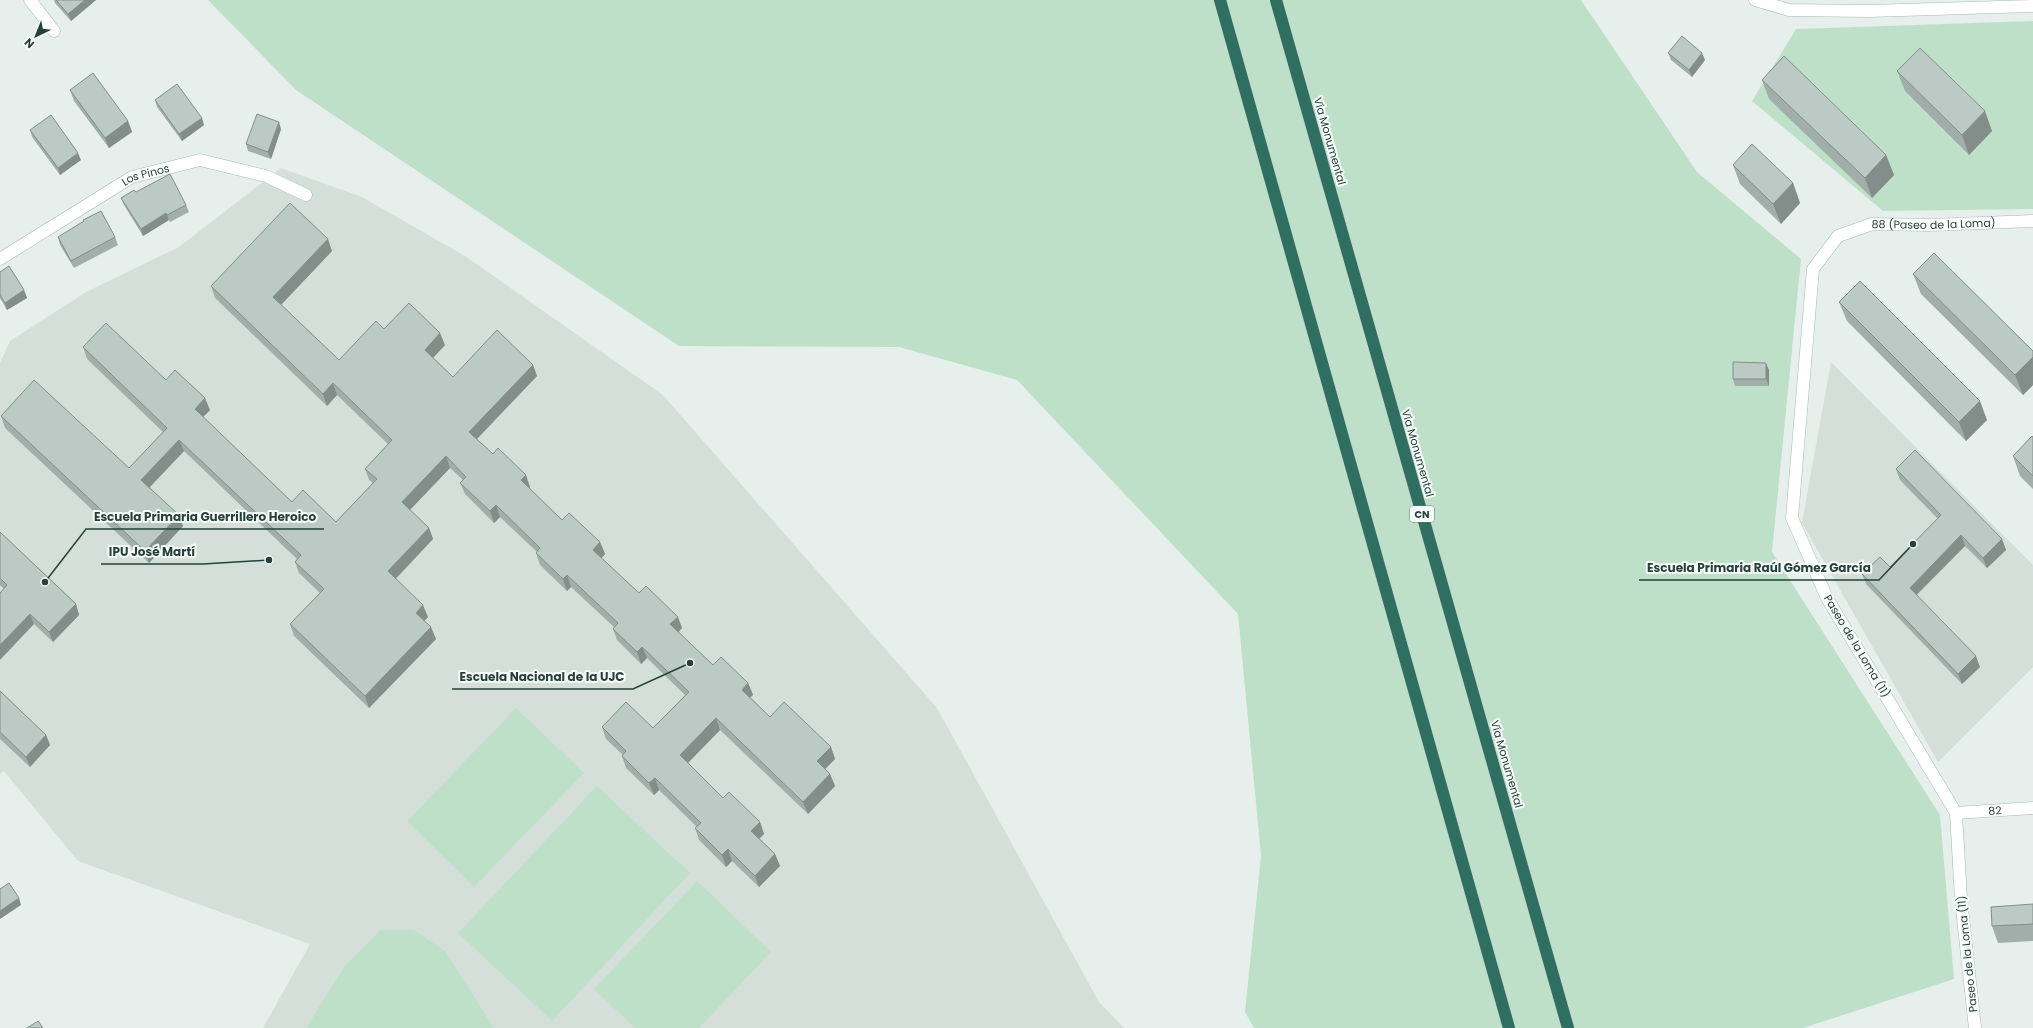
<svg xmlns="http://www.w3.org/2000/svg" width="2033" height="1028" viewBox="0 0 2033 1028" font-family="Poppins,sans-serif">
  <rect width="100%" height="100%" fill="#e6efeb"/>
  <path fill="#d4dfda" d="M281,168l81,29 103,59 198,139 274,313 162,294 25,26h-861l47,-84 -232,-83 -74,-90 -4,3v-411l10,-22 76,-49 93,-45z
    M1831,362l202,203v102l-95,95 -136,-239z"/>
  <path fill="#bfe0c8" d="M208,0h1373l116,172 104,87 -29,293 168,263 14,164 -151,49h-549l-9,-16 16,-156 -23,-242 -221,-234 -118,-33 -220,-1 -383,-256z
    M2033,21v188l-150,2 -131,-110 44,-72z
    M516,708l68,65 -110,114 -67,-66z
    M597,786l93,87 -138,148 -94,-88z
    M697,881l74,71 -72,76h-64l-41,-39z
    M381,930h33l31,21 49,77h-188l38,-61z"/>
  <g fill="none" stroke-linecap="round" stroke-linejoin="round">
    <defs>
      <g id="minor">
        <path d="M30,0l24,31"/>
        <path d="M1755,0l34,10 80,1 164,-5"/>
        <path id="s1" d="M0,259l132,-82 68,-17 66,16 40,19"/>
        <path id="s2" d="M1956,813l77,-5"/>
        <path id="s3" d="M1975,1028l-14,-129 -5,-86 -129,-215 -35,-80 21,-249 25,-33 34,-12 57,1 104,-4"/>
      </g>
      <path id="motorway" d="M1220,0l289,1028
        M1276,0l292,1028"/>
    </defs>
    <use href="#minor" stroke="#a8b8b2" stroke-width="13"/>
    <use href="#motorway" stroke="#c2cac8" stroke-width="13"/>
    <use href="#minor" stroke="#fff" stroke-width="12"/>
    <use href="#motorway" stroke="#2f6f62" stroke-width="12"/>
  </g>
  <path fill="#a1aea9" d="M54,0h42l-25,21 -16,-18z
    M1668,53l37,7 -13,17 -21,-17z
    M1897,71l95,60 -23,24 -64,-64z
    M1762,80l124,75 8,20 -22,23 -103,-99z
    M70,90l58,31 4,11 -23,16 -35,-47z
    M155,100l49,25 -22,16 -25,-34z
    M281,129l-10,30 -23,-8 -2,-7z
    M30,130l51,30 -21,15 -28,-38z
    M1733,165l60,18 7,20 -19,21 -41,-40z
    M136,192l50,13 3,7 -19,10 -1,-2 -26,16 -19,-31 -3,-7z
    M58,237h57l3,8 -44,23 -14,-23z
    M332,251l-51,54 58,55 45,-31 61,16 -12,13 20,19 80,-12 4,11 -60,63 16,15 37,33 -1,1 33,32 38,22 5,12 -4,4 38,35 43,35 -4,4 35,33 35,18 5,12 -3,2 20,20 61,30 4,12 -10,10 5,5 5,12 -27,28 -88,-84 -32,33 35,35 37,24 4,12 -5,4 16,16 5,12 -21,21 -27,-26 -6,6 -27,-27 -4,-12 2,-1 -38,-37 -5,5 -28,-27 -4,-12 1,-1 -17,-16 -4,-12 51,1 32,-33 -38,-37 -6,6 -24,-24 -4,-11 1,-2 -43,-40 -4,4 -27,-26 -4,-12 1,-1 -37,-35 -6,6 -29,-29 -5,-11 3,-3 -13,-12 -40,42 19,18 4,11 -37,40 32,38 -4,4 12,18 -67,69 -75,-72 -4,-12 30,-31 -21,-20 -4,-11 2,-3 -113,-108 -34,36 33,39 -34,37 -144,-135 -4,-12 128,52 34,-36 -76,-73 -4,-12 83,33 44,30 -7,7 89,85 44,20 37,-39 -4,-3 -4,-11 23,-25 -51,-49 -10,11 -112,-108 -4,-12z
    M0,272l24,18 3,8 -20,12 -7,-12z
    M1913,274l120,77v34l-10,10 -102,-101z
    M1839,302l148,118 -21,21 -119,-120z
    M1769,370v16h-34l-2,-7z
    M2033,437v52l-13,-13 -7,-20z
    M1896,469l106,70 4,11 -19,18 -22,-22 -48,49 63,72 -18,17 -96,-100 -4,-10 28,-7 48,-48 -38,-39z
    M0,532l76,72 3,11 -26,27 -19,-18 -30,-35 -4,-4z
    M0,691l46,44 4,10 -20,22 -30,-28z
    M2033,904v37l-35,2 -6,-17z"/>
  <path fill="#838d89" d="M85,0h11l-25,21 -3,-7z
    M1702,53l3,7 -13,17 -3,-7z
    M1985,111l7,20 -23,24 -7,-20z
    M202,118l2,7 -22,16 -3,-7z
    M128,121l4,11 -23,16 -4,-10z
    M279,122l2,7 -10,30 -3,-7z
    M78,153l3,7 -21,15 -2,-7z
    M1886,155l8,20 -22,23 -7,-20z
    M1793,183l7,20 -19,21 -8,-20z
    M166,213l3,7 -26,16 -2,-7z
    M328,239l4,12 -55,58 -4,-12z
    M24,290l3,8 -20,12 -2,-7z
    M440,333l5,12 -16,17 -4,-12z
    M2033,357v28l-10,10 -8,-20z
    M1766,363l3,7v16l-3,-7z
    M533,365l4,11 -64,67 -4,-11z
    M333,383l4,12 -10,11 -4,-12z
    M205,398l5,12 -11,11 -4,-12z
    M1980,401l7,19 -21,21 -7,-19z
    M179,440l5,11 -38,40 -5,-11z
    M446,456l4,12 -44,46 -4,-12z
    M526,475l4,12 -5,5 -4,-12z
    M496,505l4,12 -6,6 -4,-12z
    M179,515l4,11 -34,37 -4,-12z
    M429,528l4,11 -41,43 -4,-11z
    M1961,535l4,11 -52,52 -3,-10z
    M2002,539l4,11 -19,18 -4,-10z
    M600,542l5,12 -7,8 -5,-12z
    M567,575l4,12 -4,4 -4,-12z
    M76,604l3,11 -26,27 -4,-10z
    M423,605l5,12 -8,8 -4,-12z
    M30,614l4,10 -34,36v-15z
    M678,617l4,11 -7,8 -5,-12z
    M431,627l5,12 -67,69 -4,-12z
    M642,647l5,11 -6,6 -4,-12z
    M1976,656l4,11 -18,17 -4,-10z
    M748,683l5,12 -7,6 -4,-11z
    M716,718l4,12 -36,37 -4,-12z
    M46,735l4,10 -20,22 -4,-10z
    M831,747l4,12 -14,14 -4,-12z
    M830,774l5,12 -27,28 -5,-12z
    M655,778l4,12 -5,5 -5,-12z
    M760,822l4,12 -8,8 -5,-11z
    M728,849l4,12 -6,6 -4,-12z
    M775,854l5,12 -21,21 -4,-11z
    M19,898l2,7 -21,14v-8z"/>
  <path fill="#bbcac4" stroke="#838d89" d="M56,0h29l-17,14z
    M1682,36l20,17 -13,17 -21,-17z
    M1920,48l65,63 -23,24 -65,-64z
    M1784,56l102,99 -21,23 -103,-98z
    M93,73l35,48 -23,17 -35,-48z
    M177,84l25,34 -23,16 -24,-34z
    M257,114l22,8 -11,30 -22,-8z
    M51,115l27,38 -20,15 -28,-38z
    M1752,144l41,39 -20,21 -40,-39z
    M170,174l16,31 -19,10 -1,-2 -25,16 -20,-31 13,-8 2,2z
    M290,203l38,36 -55,58 66,63 37,-39 8,8 25,-26 31,30 -15,17 28,27 44,-47 36,35 -64,67 24,22 5,-6 28,27 -5,5 41,40 7,-7 31,29 -7,8 46,43 7,-7 32,31 -8,7 43,41 8,-8 27,26 -6,7 28,27 14,-15 47,45 -14,14 13,13 -27,28 -87,-84 -36,37 43,43 6,-6 31,30 -9,9 24,23 -20,22 -27,-27 -6,6 -27,-27 6,-5 -46,-45 -6,5 -27,-27 4,-5 -24,-24 24,-25 27,26 36,-36 -47,-45 -5,5 -24,-23 5,-6 -51,-48 -4,4 -27,-26 4,-5 -44,-43 -6,6 -30,-28 6,-6 -20,-21 -44,46 27,26 -41,43 35,34 -7,8 15,14 -66,69 -75,-72 34,-35 -29,-27 6,-7 -122,-115 -38,40 38,35 -34,36 -144,-135 33,-36 95,88 38,-40 -84,-81 23,-24 60,57 9,-10 30,28 -10,11 97,93 11,-12 33,32 41,-43 -12,-10 27,-29 -59,-57 -10,11 -112,-108z
    M101,211l14,26 -44,24 -13,-24 26,-16 -1,-1z
    M1934,253l99,98v6l-18,18 -102,-101z
    M9,266l15,24 -19,13 -5,-8v-23z
    M1860,281l120,120 -21,21 -120,-120z
    M1733,362l33,1v16h-33z
    M2032,436l1,1v39l-20,-20z
    M1915,450l87,89 -19,19 -22,-23 -51,53 66,68 -18,18 -96,-100 18,-17 10,10 51,-52 -45,-46z
    M0,532l76,72 -27,28 -19,-18 -30,31v-52l7,-8 -7,-7z
    M0,691l46,44 -20,22 -26,-25z
    M9,883l10,15 -19,13v-22z
    M2033,904v20l-41,2 -1,-19z
    M38,1021l5,7h-16z"/>
  <g text-anchor="middle" stroke-width="4" stroke-linejoin="round" paint-order="stroke">
    <rect fill="#f7fbf9" stroke="#637a73" stroke-width="1" x="1410" y="506" width="24" height="16" rx="3"/>
    <g font-size="10" font-weight="bold" fill="#24423a">
      <text x="1422" y="518">CN</text>
    </g>
    <g font-size="11" fill="#24423a" stroke="#f7fbf9">
      <text transform="translate(1330 141) rotate(74)" y="4">Vía Monumental</text>
      <text dy="4" stroke="none"><textPath href="#s1" startOffset="169">Los Pinos</textPath></text>
      <text dy="4" stroke="none"><textPath href="#s3" startOffset="943">88 (Paseo de la Loma)</textPath></text>
      <text transform="translate(1418 453) rotate(74)" y="4">Vía Monumental</text>
      <text transform="translate(1857 646) rotate(59)" y="4">Paseo de la Loma (11)</text>
      <text transform="translate(1507 764) rotate(74)" y="4">Vía Monumental</text>
      <text dy="4" stroke="none"><textPath href="#s2" startOffset="39">82</textPath></text>
      <text transform="translate(1967 954) rotate(-96)" y="4">Paseo de la Loma (11)</text>
    </g>
  </g>
  <path fill="none" stroke="#24423a" stroke-width="1.5" d="M45 582L86 529H324M269 560L203 564H101M1913 544L1879 580H1639M690 663L633 689H452"/>
  <g fill="#24423a" stroke="#f7fbf9" stroke-width="1.5">
    <circle cx="45" cy="582" r="4"/>
    <circle cx="269" cy="560" r="4"/>
    <circle cx="1913" cy="544" r="4"/>
    <circle cx="690" cy="663" r="4"/>
  </g>
  <g font-size="12" text-anchor="middle" font-weight="bold" fill="#24423a" stroke="#f7fbf9" stroke-width="4" stroke-linejoin="round" paint-order="stroke">
    <text x="205" y="521">Escuela Primaria Guerrillero Heroico</text>
    <text x="152" y="556">IPU José Martí</text>
    <text x="1759" y="572">Escuela Primaria Raúl Gómez García</text>
    <text x="542" y="681">Escuela Nacional de la UJC</text>
  </g>
  <g transform="translate(36 36) rotate(223)" stroke="#f7fbf9" stroke-width="3" paint-order="stroke">
  <path d="M0-3L7 15L0 10L-7 15Z" fill="#24423a"/>
  <text y="-6" font-size="11" font-weight="bold" text-anchor="middle" fill="#24423a">N</text>
  </g>
</svg>
